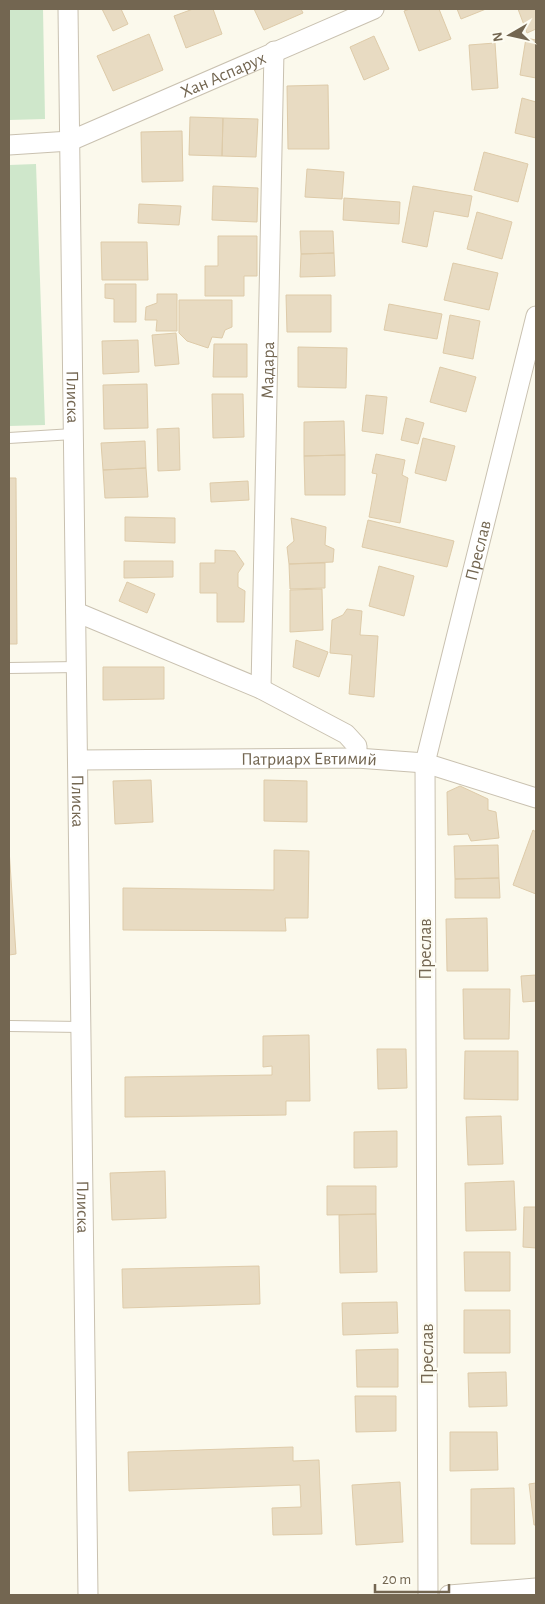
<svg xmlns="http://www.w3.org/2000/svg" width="545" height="1604" viewBox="0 0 545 1604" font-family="'Alegreya Sans',sans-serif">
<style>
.green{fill:#cfe7cb}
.building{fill:#e8dbc2;stroke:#decba9}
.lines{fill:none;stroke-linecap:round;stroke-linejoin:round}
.service-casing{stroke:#c9c1b0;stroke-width:12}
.minor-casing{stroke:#c9c1b0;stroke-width:21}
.service{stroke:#fff;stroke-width:10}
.minor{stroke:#fff;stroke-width:19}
.labels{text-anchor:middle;stroke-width:4.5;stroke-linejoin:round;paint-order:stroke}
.street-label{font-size:18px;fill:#736651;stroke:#fdfcf2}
</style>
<rect width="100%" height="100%" fill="#fbf9ec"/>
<path class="green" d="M9 9H43L45 119 9 120Z
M36 164 45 425 9 426V165Z"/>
<path class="building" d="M102 9H121L128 24 113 31Z
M193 9H213L222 34 186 48 174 16Z
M254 9H301L303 13 264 30Z
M410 9H439L451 39 419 51 404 11Z
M457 9H486L461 19Z
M518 9H536V29L527 33Z
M149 34 163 70 113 91 97 56Z
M374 36 389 69 364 80 350 47Z
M526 38 536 40V78L520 75Z
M495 43 498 88 472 90 469 45Z
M328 85 329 149H288L287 86Z
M522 98 536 102V138L515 133Z
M190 117 223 118 222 156 189 155Z
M223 118 258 119 256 157 222 156Z
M182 131 183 181 142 182 141 132Z
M484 152 528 164 518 202 474 190Z
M307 169 344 172 342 199 305 197Z
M213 186 258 188 257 222 212 220Z
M413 186 472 196 468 217 434 211 427 247 402 242Z
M344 198 400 202 399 224 343 220Z
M139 204 181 206 179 225 138 223Z
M477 212 512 222 502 259 467 249Z
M300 231H333L334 253 301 254Z
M218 236H257V276H244V296H205V266H218Z
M101 242H147L148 280H102Z
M334 253 335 276 300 277 301 254Z
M453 263 498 273 489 310 444 300Z
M105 284H136V322H114V299L105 298Z
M157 294H177V331H156L157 320H145L146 307 157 303Z
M286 295H331V332H287Z
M179 300H232V327L225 330 222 338 212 337 208 348 187 341 179 333Z
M389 304 442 314 437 339 384 330Z
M450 315 480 321 473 359 443 353Z
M176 333 179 364 155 366 152 335Z
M138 340 139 372 103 374 102 341Z
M214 344H247V377H213Z
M298 347 347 348 346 388 298 387Z
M440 367 476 377 466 412 430 402Z
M147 384 148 428 104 429 103 385Z
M212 394H243L244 437 213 438Z
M366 395 387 397 383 434 362 431Z
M406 418 424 423 418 444 401 440Z
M344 421 345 455 304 456V422Z
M179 428 180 470 158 471 157 429Z
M423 438 455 446 446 481 415 473Z
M145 441 146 468 103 470 101 443Z
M376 454 405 460 402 475 408 478 400 523 369 517 377 474 372 473Z
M345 455V495H305L304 456Z
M146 468 148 497 105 498 103 470Z
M9 478H16L17 644H9Z
M248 481 249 500 211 502 210 483Z
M125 517 175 518V543L125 541Z
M291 518 326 527 325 545 334 549 333 562 289 564 287 547 294 541Z
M368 520 454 541 447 567 362 547Z
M215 550 235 551 244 564 238 573V587L245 591 244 622H217V593H200V563H215Z
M124 561H173V577L124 578Z
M325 563V588L290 589 289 564Z
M379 566 414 576 404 616 369 606Z
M127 582 155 594 147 613 119 601Z
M322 589 323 630 290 632V590Z
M347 609 362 611 360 635 378 636 374 697 349 694 352 655 330 653 332 620 343 615Z
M296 640 328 652 319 677 293 667Z
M103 667H164V699L103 700Z
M151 780 153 822 115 824 113 781Z
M264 780 307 781V822L264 821Z
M460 786 488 799V810L496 812 499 838 471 841 468 834 448 835 447 792Z
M533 830 536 832V894L513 885Z
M498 845 499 878 455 879 454 846Z
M9 849 16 954 9 955Z
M274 850 309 851 308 918H285L286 931 123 930V888L274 890Z
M499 878 500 898H455V879Z
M487 918 488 971H447L446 919Z
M536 975V1001L523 1002 521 976Z
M463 989H510L509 1039H464Z
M309 1035 310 1101H286V1115L125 1117V1077L272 1075V1066L263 1067V1036Z
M377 1049H406L407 1088 378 1089Z
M465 1051H518V1100L464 1099Z
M501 1116 503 1164 468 1165 466 1117Z
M397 1131V1167L354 1168V1132Z
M165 1171 166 1218 112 1220 110 1173Z
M514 1181 516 1230 466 1231 465 1183Z
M327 1186H376V1214L327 1215Z
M524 1207H536V1248L523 1247Z
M376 1214 377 1272 340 1273 339 1215Z
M464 1252H510V1291H465Z
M259 1266 260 1304 123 1308 122 1269Z
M397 1302 398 1333 343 1335 342 1303Z
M464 1310H510V1353H464Z
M398 1349V1387H357L356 1350Z
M506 1372 507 1406 469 1407 468 1373Z
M355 1396H396V1431L356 1432Z
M450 1432H497L498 1470 450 1471Z
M293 1447V1461L319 1460 322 1534 273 1535 272 1508 301 1507 300 1485 129 1491 128 1452Z
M400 1482 403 1542 356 1545 352 1485Z
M536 1483V1525H534L529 1484Z
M514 1488 515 1544H471V1489Z"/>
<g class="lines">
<defs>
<path id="service" d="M9 438 73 434
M9 668 77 667
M9 1026 81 1027"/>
<g id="minor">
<path id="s1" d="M68 9 88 1595"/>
<path id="s2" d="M9 145 70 141 374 9"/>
<path d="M76 612 261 689 346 734 357 746V758"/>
<path id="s3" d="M261 689 274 51"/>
<path id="s4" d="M78 760 357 758 425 763 536 798"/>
<path id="s5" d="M428 1595 425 763 536 316"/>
<path d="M449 1595 536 1588"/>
</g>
</defs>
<use href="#service" class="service-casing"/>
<use href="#minor" class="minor-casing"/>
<use href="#service" class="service"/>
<use href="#minor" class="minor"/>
</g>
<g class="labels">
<g class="street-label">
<text dy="6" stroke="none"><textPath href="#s2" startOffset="228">Хан Аспарух</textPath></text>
<text dy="6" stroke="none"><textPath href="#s3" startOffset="319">Мадара</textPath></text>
<text dy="6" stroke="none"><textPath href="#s1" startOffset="388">Плиска</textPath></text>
<text dy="6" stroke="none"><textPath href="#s5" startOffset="1051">Преслав</textPath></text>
<text dy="6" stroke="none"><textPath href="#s4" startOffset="231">Патриарх Евтимий</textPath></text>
<text dy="6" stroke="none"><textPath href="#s1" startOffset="792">Плиска</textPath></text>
<text transform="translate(425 949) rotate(-90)" y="6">Преслав</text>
<text dy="6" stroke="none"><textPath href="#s1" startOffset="1198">Плиска</textPath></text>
<text transform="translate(427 1354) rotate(-90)" y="6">Преслав</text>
</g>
</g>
<rect width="545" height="1604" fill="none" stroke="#736651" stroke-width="20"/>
<g transform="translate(510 35) rotate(261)" stroke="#fdfcf2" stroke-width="4" paint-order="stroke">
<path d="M0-4L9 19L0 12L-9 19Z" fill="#736651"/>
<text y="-8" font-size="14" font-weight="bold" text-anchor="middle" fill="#736651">N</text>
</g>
<path d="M375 1584v8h74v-8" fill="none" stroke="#736651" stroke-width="2.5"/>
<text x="382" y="1584" font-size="15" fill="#736651" stroke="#fdfcf2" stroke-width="4" paint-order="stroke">20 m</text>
</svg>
